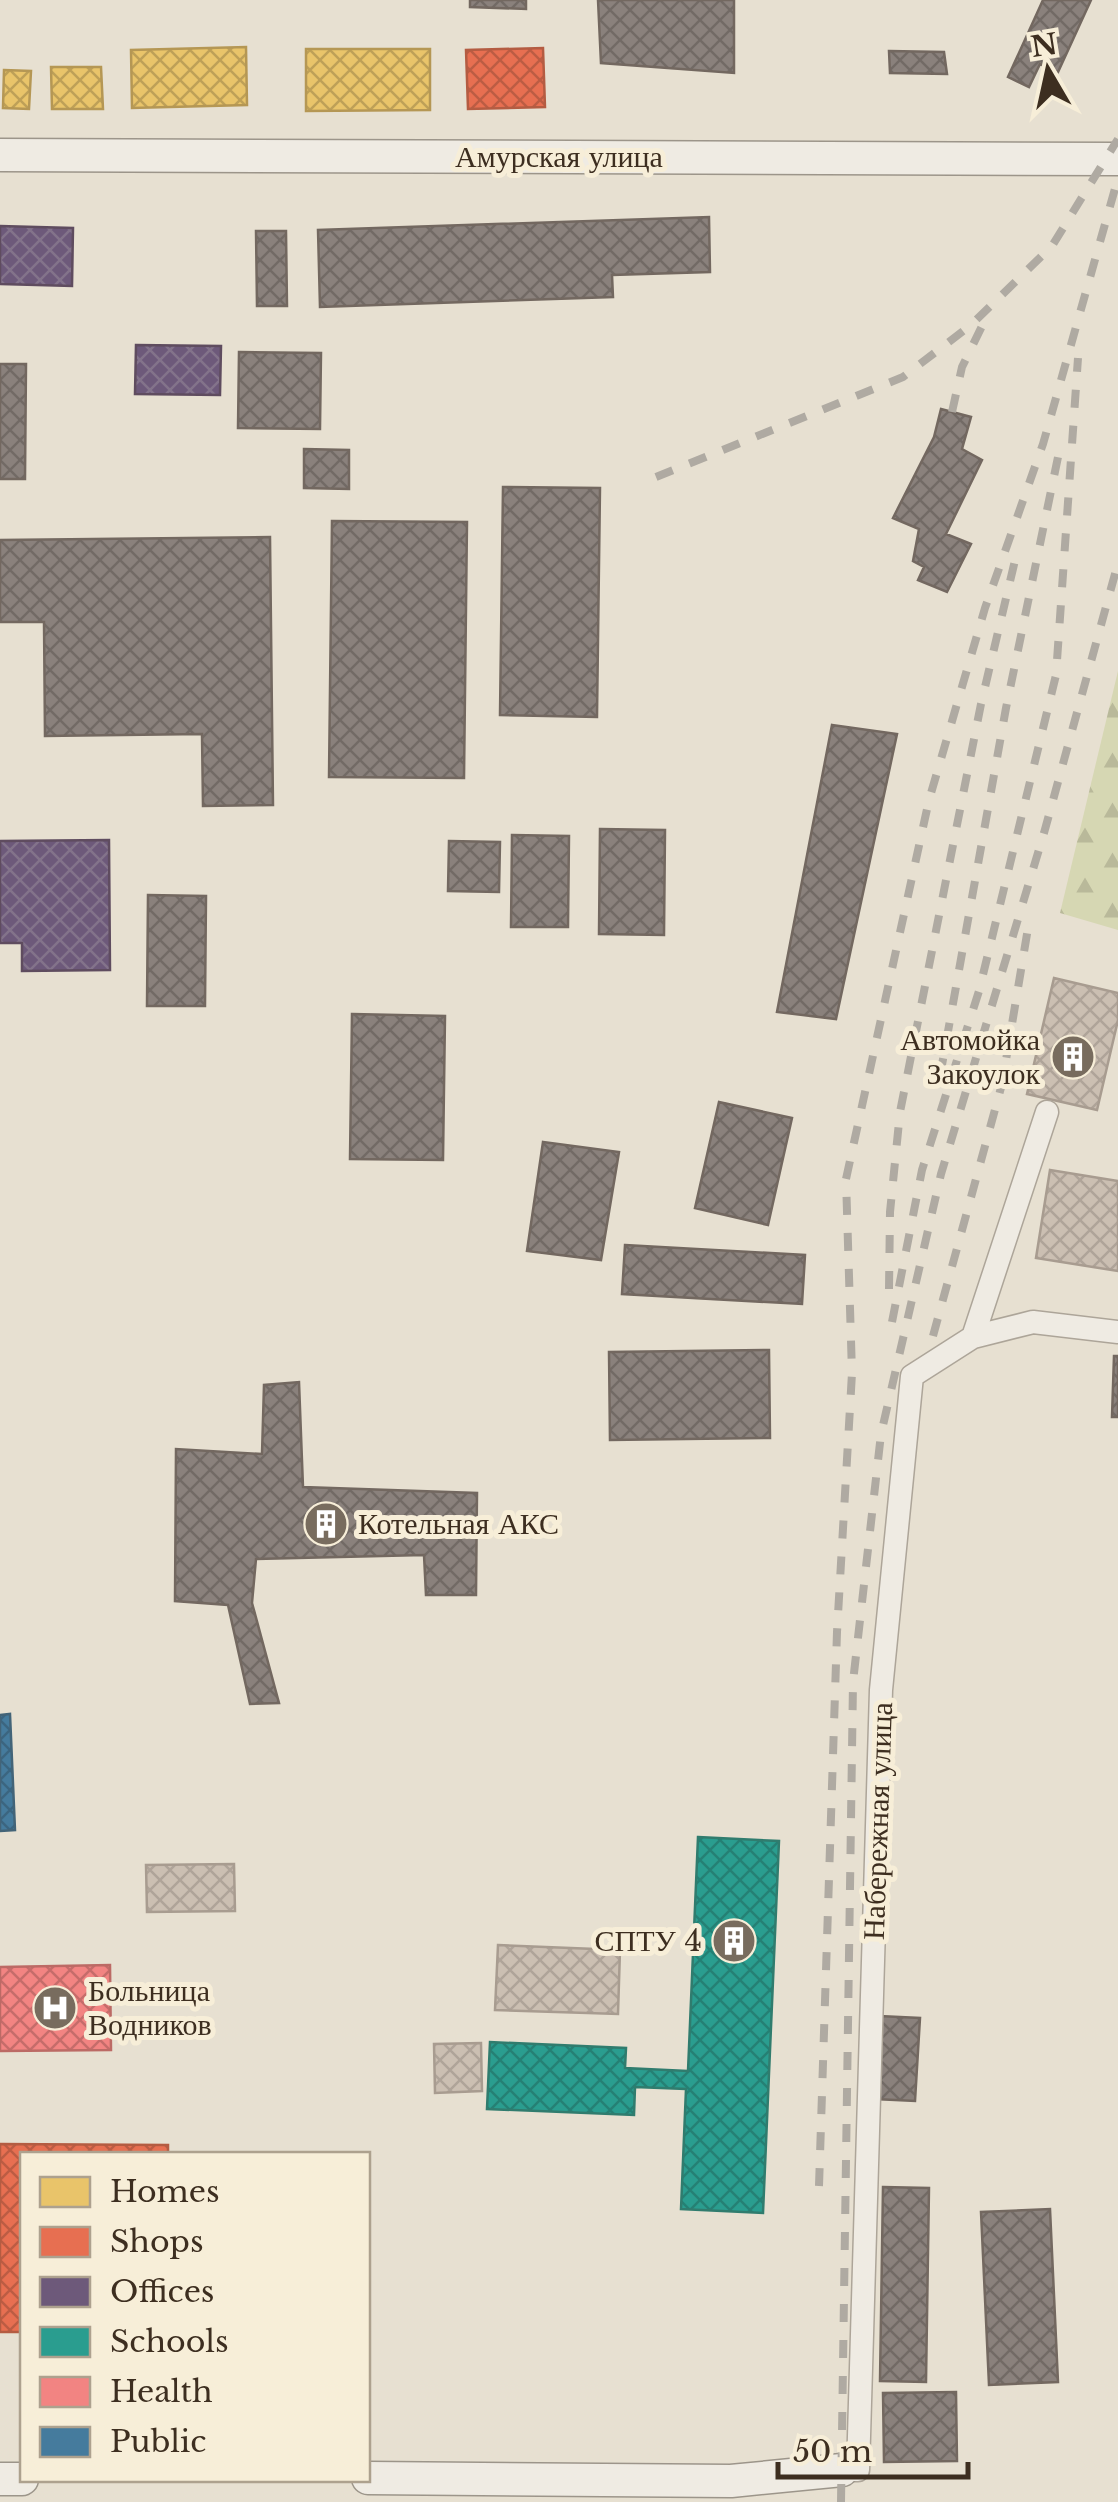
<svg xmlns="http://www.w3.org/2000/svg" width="1118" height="2502" viewBox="0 0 1118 2502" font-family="'Libre Baskerville',serif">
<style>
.forest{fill:url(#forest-firs)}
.homes{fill:url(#homes-cross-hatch);stroke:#b59754;stroke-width:2.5}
.shops{fill:url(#shops-cross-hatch);stroke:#b45c42;stroke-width:2.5}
.offices{fill:url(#offices-cross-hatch);stroke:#5f4c5f;stroke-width:2.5}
.schools{fill:url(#schools-cross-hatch);stroke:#307c6e;stroke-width:2.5}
.health{fill:url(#health-cross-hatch);stroke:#bc6a65;stroke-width:2.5}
.public{fill:url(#public-cross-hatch);stroke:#436478;stroke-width:2.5}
.industry{fill:url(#industry-cross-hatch);stroke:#736860;stroke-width:2.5}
.building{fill:url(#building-cross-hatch);stroke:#a89c90;stroke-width:2.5}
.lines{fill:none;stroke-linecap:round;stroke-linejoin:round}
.street-casing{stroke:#ada599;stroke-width:25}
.secondary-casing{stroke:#9c958a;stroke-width:35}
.street{stroke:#efebe3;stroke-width:22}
.secondary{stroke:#efebe3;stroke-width:32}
.rail{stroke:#afaaa2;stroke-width:8;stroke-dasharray:18 18;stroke-linecap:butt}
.labels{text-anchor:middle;stroke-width:10;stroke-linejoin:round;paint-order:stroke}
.street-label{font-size:30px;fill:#3d2e20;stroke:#f7eed8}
.poi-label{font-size:30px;fill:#3d2e20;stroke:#f7eed8;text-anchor:end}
</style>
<defs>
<pattern id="forest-firs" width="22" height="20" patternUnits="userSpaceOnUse" patternTransform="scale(2.5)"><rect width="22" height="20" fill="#d6d7b3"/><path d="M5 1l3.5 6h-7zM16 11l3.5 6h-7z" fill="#b9b99a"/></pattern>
<pattern id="homes-cross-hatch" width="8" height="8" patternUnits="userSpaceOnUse" patternTransform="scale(2.5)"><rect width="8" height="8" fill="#e9c46a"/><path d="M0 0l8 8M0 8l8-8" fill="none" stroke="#bea057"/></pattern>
<pattern id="shops-cross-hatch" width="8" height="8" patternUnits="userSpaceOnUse" patternTransform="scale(2.5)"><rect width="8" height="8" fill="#e76f51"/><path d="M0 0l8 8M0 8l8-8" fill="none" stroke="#bc5c43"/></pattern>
<pattern id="offices-cross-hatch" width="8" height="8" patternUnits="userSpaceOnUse" patternTransform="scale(2.5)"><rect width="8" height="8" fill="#6d597a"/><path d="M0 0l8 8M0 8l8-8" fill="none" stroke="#83738a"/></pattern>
<pattern id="schools-cross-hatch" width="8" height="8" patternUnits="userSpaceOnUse" patternTransform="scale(2.5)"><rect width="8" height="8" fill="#2a9d8f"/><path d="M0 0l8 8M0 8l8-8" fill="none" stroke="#258074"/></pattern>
<pattern id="health-cross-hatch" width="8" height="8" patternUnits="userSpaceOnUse" patternTransform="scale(2.5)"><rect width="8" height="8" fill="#f28482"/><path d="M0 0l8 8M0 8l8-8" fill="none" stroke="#c56c6a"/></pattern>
<pattern id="public-cross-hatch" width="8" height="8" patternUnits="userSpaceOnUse" patternTransform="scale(2.5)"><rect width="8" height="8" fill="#457b9d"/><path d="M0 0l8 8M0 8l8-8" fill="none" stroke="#3b6580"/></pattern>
<pattern id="industry-cross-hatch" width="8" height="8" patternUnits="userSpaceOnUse" patternTransform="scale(2.5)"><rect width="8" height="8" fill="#8a817c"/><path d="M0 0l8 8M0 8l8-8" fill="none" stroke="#726a65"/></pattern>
<pattern id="building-cross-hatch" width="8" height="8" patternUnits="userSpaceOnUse" patternTransform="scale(2.5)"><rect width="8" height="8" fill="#cbbfb2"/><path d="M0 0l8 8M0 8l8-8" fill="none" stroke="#afa499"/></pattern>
</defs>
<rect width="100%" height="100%" fill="#e7e0d1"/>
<path class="forest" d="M1118 671V930L1060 913Z"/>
<path class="homes" d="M246 47 247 105 132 108 131 50Z
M306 49H430V110L306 111Z
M51 67H101L103 109H52Z
M4 70 31 71 29 109 3 108Z"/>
<path class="shops" d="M543 48 545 107 468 109 466 50Z
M0 2144 168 2145V2154H22V2332H0Z"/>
<path class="offices" d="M0 226 73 228 72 286 0 284Z
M136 345 221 346 220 395 135 394Z
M109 840 110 970 22 971V943H0V841Z"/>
<path class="schools" d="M698 1837 779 1841 763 2213 681 2209 686 2089 635 2087 634 2115 487 2109 490 2042 626 2048 625 2068 688 2071Z"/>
<path class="health" d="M110 1965 111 2050 0 2051V1967Z"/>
<path class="public" d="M10 1714 15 1830 0 1831V1715Z"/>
<path class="industry" d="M470 0H526V9L470 7Z
M734 0V73L601 63 598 0Z
M1043 0H1091L1058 72 1040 64 1029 87 1008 77Z
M889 51 944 52 947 74 890 73Z
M709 217 710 272 612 275 613 297 320 307 318 230Z
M256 231H286L287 306H257Z
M239 352 321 353 320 429 238 428Z
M0 364H26L25 479H0Z
M941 409 971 417 962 449 982 460 946 534 971 544 947 592 918 580 924 567 913 561 919 529 893 518 934 437Z
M304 449 349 450V489L304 488Z
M503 487 600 488 597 717 500 715Z
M332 521 467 522 464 778 329 777Z
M270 537 273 805 203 806 202 734 45 736 44 622H0V540Z
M832 725 897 734 836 1019 777 1012Z
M600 829 665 830 664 935 599 934Z
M512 835 569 836 568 927H511Z
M449 841 500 842 499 892 448 891Z
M148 895 206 896 205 1006H147Z
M352 1014 445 1016 443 1160 350 1159Z
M719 1102 792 1118 768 1225 695 1208Z
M543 1142 619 1152 601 1260 527 1251Z
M625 1245 805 1255 802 1304 622 1294Z
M769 1350 770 1438 610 1440 609 1352Z
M1114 1356H1118V1417H1112Z
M299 1382 303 1487 477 1493 476 1595H426L424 1555 256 1559 252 1603 279 1703 250 1704 228 1605 175 1601 176 1449 262 1454 264 1385Z
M879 2016 920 2018 915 2101 875 2099Z
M883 2187 929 2188 926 2382 880 2381Z
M1050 2209 1058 2382 989 2385 981 2212Z
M956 2392 957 2461 884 2462 883 2393Z"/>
<path class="building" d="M1054 978 1118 993V1020L1097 1110 1027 1094Z
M1050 1170 1118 1181V1271L1036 1258Z
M234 1864 235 1911 147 1912 146 1865Z
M498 1945 620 1950 618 2014 495 2010Z
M481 2043 482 2091 435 2093 434 2044Z"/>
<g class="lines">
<defs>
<path id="street" d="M973 1337 1047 1112
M842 2470H858L881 1690 912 1376 973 1337 1033 1322 1118 1332"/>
<path id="secondary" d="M0 155 1118 159
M368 2478 731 2481 842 2470
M0 2479H22"/>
</defs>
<use href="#street" class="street-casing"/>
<use href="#secondary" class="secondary-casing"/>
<use href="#street" class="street"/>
<use href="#secondary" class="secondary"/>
<path class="rail" d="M952 412 962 367 985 320
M656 477 903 377 971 325 1052 246 1118 139
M940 1076 1006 708 1058 457
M889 1289 890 1212 900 1112 981 704 1016 556
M892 1322 922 1170 979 991 1056 675 1078 358
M933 1336 1002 1084 1029 922
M819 2186 837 1632 852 1373 846 1179 929 800 985 608 1043 444 1118 178
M841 2502 853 1682 881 1434 941 1174 1044 833 1118 563"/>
</g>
<defs>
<symbol id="building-disc" viewBox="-11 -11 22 22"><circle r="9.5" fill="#786c5e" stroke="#f7eed8"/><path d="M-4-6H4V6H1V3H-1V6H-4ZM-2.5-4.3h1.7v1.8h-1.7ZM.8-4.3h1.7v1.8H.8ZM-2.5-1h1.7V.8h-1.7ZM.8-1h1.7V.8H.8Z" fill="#fff"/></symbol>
<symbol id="hospital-disc" viewBox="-11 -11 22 22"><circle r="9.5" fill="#786c5e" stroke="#f7eed8"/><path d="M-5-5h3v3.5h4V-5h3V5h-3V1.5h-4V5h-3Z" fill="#fff"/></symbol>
</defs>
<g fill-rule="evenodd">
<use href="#building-disc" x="1048" y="1032" width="50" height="50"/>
<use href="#building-disc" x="301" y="1499" width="50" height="50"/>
<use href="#building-disc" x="709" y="1916" width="50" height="50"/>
<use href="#hospital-disc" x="30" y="1983" width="50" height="50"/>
</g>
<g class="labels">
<g class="street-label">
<text x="559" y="167">Амурская улица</text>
<text transform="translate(878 1821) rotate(-88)" y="10">Набережная улица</text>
</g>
<g class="poi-label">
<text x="1040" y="1050">Автомойка<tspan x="1040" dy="34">Закоулок</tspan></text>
<text x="358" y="1534" text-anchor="start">Котельная АКС</text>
<text x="702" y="1951">СПТУ 4</text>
<text x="88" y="2001" text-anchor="start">Больница<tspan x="88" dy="34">Водников</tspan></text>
</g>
</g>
<rect x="20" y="2152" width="350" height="330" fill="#f7eed8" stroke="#ada18e" stroke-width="2.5"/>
<rect x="40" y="2177" width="50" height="30" fill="#e9c46a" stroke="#ada18e" stroke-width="2.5"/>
<text x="110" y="2202" font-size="30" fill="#3d2e20">Homes</text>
<rect x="40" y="2227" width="50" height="30" fill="#e76f51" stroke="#ada18e" stroke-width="2.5"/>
<text x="110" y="2252" font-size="30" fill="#3d2e20">Shops</text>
<rect x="40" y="2277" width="50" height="30" fill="#6d597a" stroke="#ada18e" stroke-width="2.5"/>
<text x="110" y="2302" font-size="30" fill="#3d2e20">Offices</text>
<rect x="40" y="2327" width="50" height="30" fill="#2a9d8f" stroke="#ada18e" stroke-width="2.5"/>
<text x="110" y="2352" font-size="30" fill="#3d2e20">Schools</text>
<rect x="40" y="2377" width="50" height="30" fill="#f28482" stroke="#ada18e" stroke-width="2.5"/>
<text x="110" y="2402" font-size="30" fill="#3d2e20">Health</text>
<rect x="40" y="2427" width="50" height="30" fill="#457b9d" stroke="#ada18e" stroke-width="2.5"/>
<text x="110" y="2452" font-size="30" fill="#3d2e20">Public</text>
<g transform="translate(1048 70) rotate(351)" stroke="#f7eed8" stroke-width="8" paint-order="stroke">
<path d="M0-8L18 38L0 25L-18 38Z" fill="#3d2e20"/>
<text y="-15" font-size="28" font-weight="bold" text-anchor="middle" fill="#3d2e20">N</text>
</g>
<path d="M778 2462v15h190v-15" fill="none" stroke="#3d2e20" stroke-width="5"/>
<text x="793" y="2462" font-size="30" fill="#3d2e20" stroke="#f7eed8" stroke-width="8" paint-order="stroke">50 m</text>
</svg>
